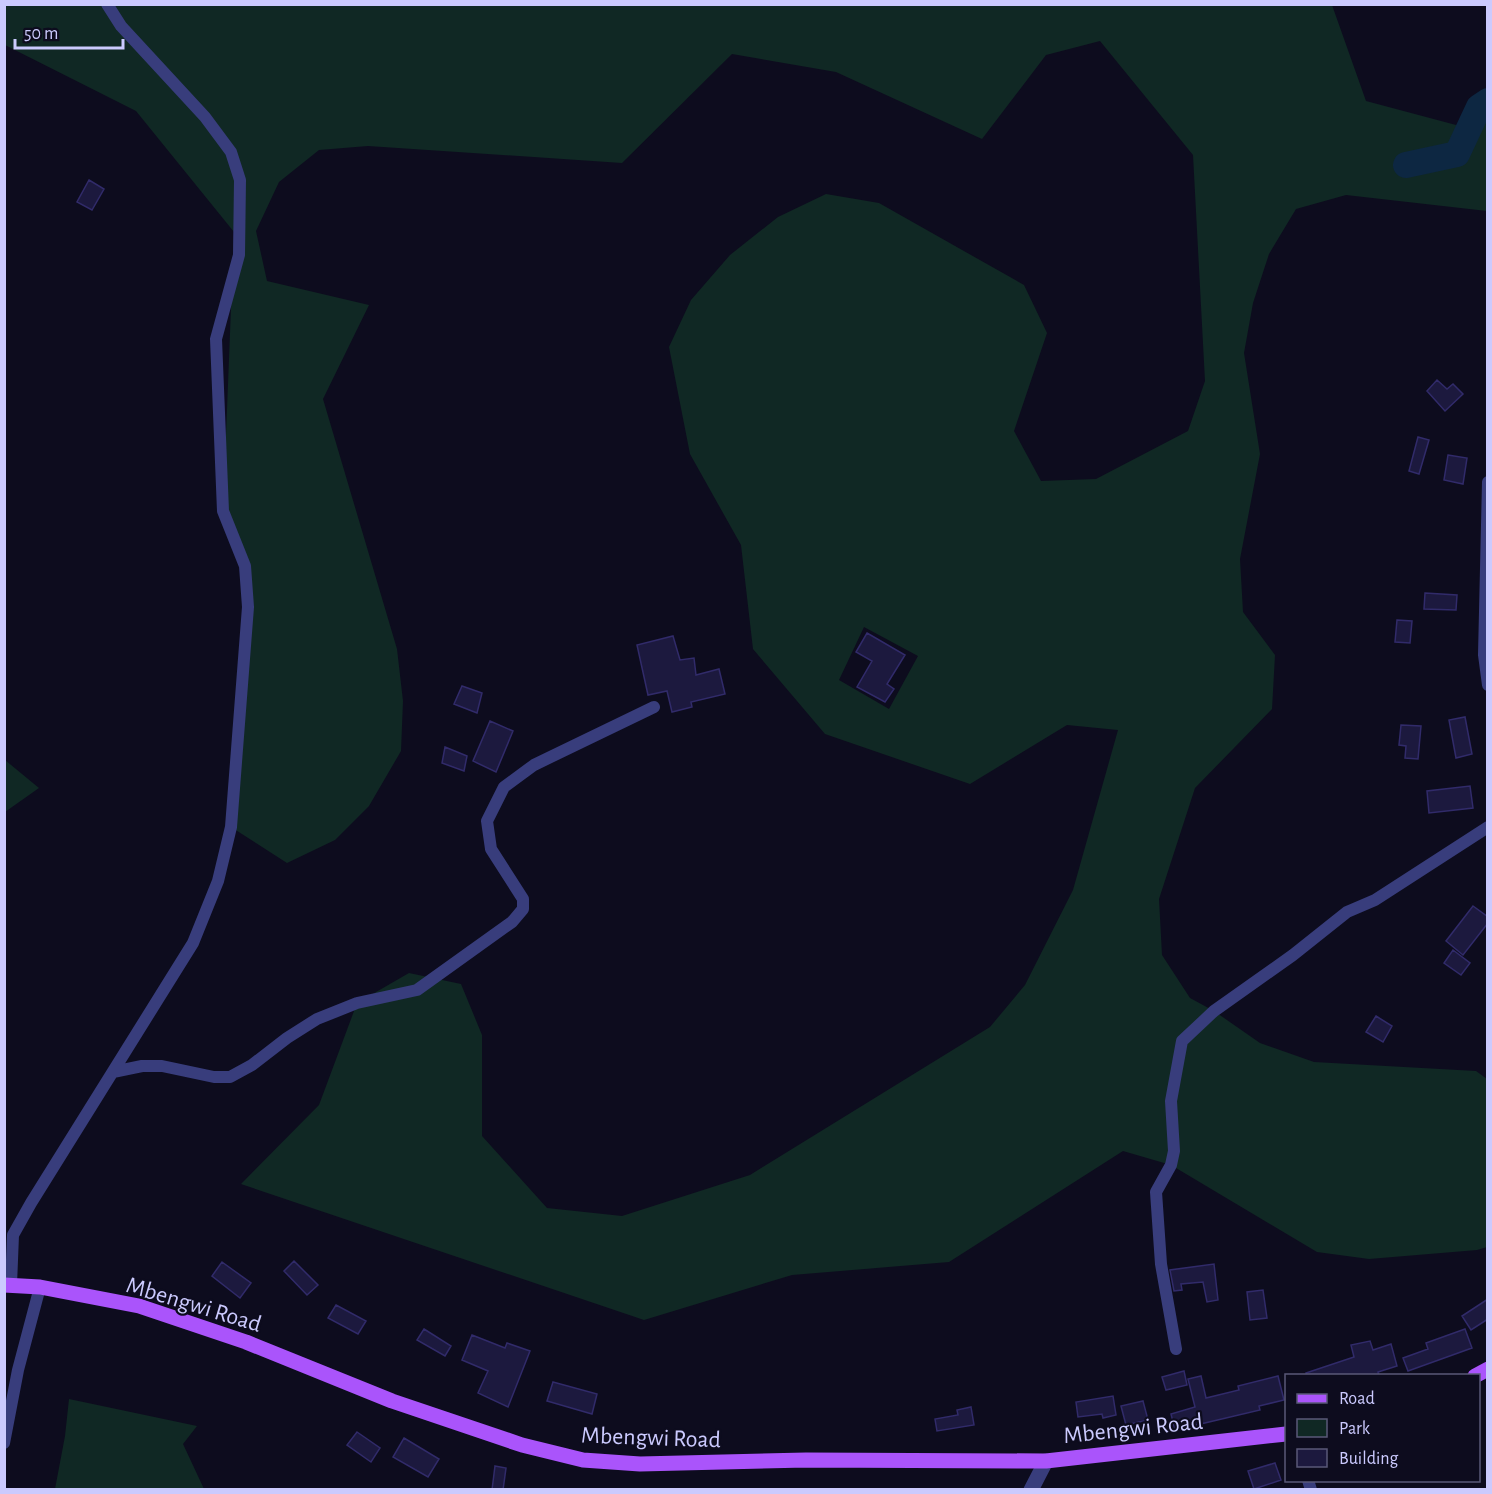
<svg xmlns="http://www.w3.org/2000/svg" width="1492" height="1494" viewBox="0 0 1492 1494" font-family="'Alegreya Sans',sans-serif">
<style>
.green{fill:#102824;fill-rule:evenodd}
.lines{fill:none;stroke-linecap:round;stroke-linejoin:round}
.river{stroke:#0d2742;stroke-width:26}
.building{fill:#1c193e;stroke:#312b6a;stroke-width:1.5}
.minor{stroke:#383d7c;stroke-width:12}
.tertiary{stroke:#383d7c;stroke-width:15}
.primary{stroke:#aa54fb;stroke-width:15}
.labels{text-anchor:middle;stroke-width:4.5;stroke-linejoin:round;paint-order:stroke}
.street-label{font-size:24px;fill:#cbcafe;stroke:#0d0c1e}
</style>
<rect width="100%" height="100%" fill="#0d0c1e"/>
<path class="green" d="M4 5H1332L1366 101 1471 129 1487 92V211L1346 195 1296 209 1269 254 1253 303 1244 353 1260 454 1240 559 1243 612 1275 655 1272 709 1195 788 1159 899 1162 955 1190 998 1214 1011 1260 1043 1314 1062 1476 1071 1487 1079V1247L1477 1250 1369 1259 1317 1252 1171 1165 1123 1151 949 1262 792 1275 644 1320 241 1184 319 1105 357 1003 409 973 461 984 482 1035V1136L547 1208 622 1216 750 1175 990 1027 1025 985 1073 890 1118 730 1067 725 970 784 825 734 753 649 741 545 690 454 669 347 691 300 730 255 778 217 826 194 879 203 1024 285 1047 333 1014 431 1041 481 1096 479 1188 431 1205 381 1193 155 1100 41 1046 55 982 139 836 72 732 54 622 163 368 146 319 150 279 182 256 231 267 281 369 305 323 399 397 649 403 701 401 751 369 806 335 840 287 863 231 827 245 566 223 511 234 232 136 111 5 45ZM864 627 918 656 889 709 839 680Z
M5 760 39 788 5 812H4Z
M69 1399 197 1426 183 1444 204 1489H55L65 1436Z"/>
<g class="lines">
<path class="river" d="M1406 165 1457 154 1479 107 1488 101"/>
</g>
<path class="building" d="M89 180 104 189 92 210 77 202Z
M1437 380 1447 389 1453 384 1463 394 1445 411 1427 391Z
M1418 437 1429 440 1419 474 1409 471Z
M1448 455 1467 458 1463 484 1444 480Z
M1425 593 1457 595 1456 610 1424 609Z
M1397 620 1412 621 1410 643 1395 642Z
M867 633 905 655 887 684 894 689 885 702 857 687 872 661 856 652Z
M673 636 680 660 694 658 696 675 719 669 725 694 691 702 692 707 672 712 667 691 648 695 637 645Z
M462 686 482 693 477 713 454 704Z
M1465 717 1472 754 1456 758 1449 720Z
M490 721 513 731 496 772 473 761Z
M1401 725 1421 726 1418 759 1405 758 1406 746 1399 745Z
M445 747 467 756 464 771 442 763Z
M1470 786 1473 808 1429 813 1427 791Z
M1473 906 1488 917V923L1463 955 1446 941Z
M1453 950 1470 963 1461 975 1444 963Z
M1376 1016 1392 1026 1383 1042 1366 1032Z
M294 1261 318 1285 307 1295 284 1271Z
M222 1262 251 1283 240 1298 212 1276Z
M1214 1264 1218 1300 1207 1302 1203 1282 1181 1284 1182 1290 1174 1291 1170 1270Z
M1263 1290 1267 1318 1250 1320 1247 1292Z
M1488 1299V1319L1471 1330 1462 1316Z
M336 1305 366 1321 358 1334 328 1318Z
M424 1329 451 1346 445 1356 417 1340Z
M1465 1329 1472 1348 1408 1371 1403 1358 1428 1349 1426 1343Z
M472 1335 505 1348 507 1343 530 1351 508 1407 478 1393 488 1371 462 1360Z
M1370 1341 1373 1350 1391 1344 1397 1366 1378 1372 1379 1376H1307L1306 1373 1354 1357 1351 1345Z
M1184 1371 1187 1385 1166 1390 1162 1377Z
M1201 1376 1206 1398 1239 1390 1238 1386 1278 1376 1284 1400 1259 1406 1260 1410 1175 1430 1171 1414 1195 1407 1188 1379Z
M553 1382 597 1394 592 1414 547 1401Z
M1113 1396 1116 1415 1103 1418 1102 1414 1078 1417 1076 1402Z
M1143 1401 1148 1420 1126 1425 1121 1406Z
M971 1407 974 1425 937 1431 935 1419 958 1415 957 1410Z
M357 1432 380 1448 371 1462 347 1445Z
M404 1438 439 1459 428 1477 393 1457Z
M1275 1463 1281 1480 1254 1489 1248 1471Z
M495 1466 506 1468 503 1490H492Z"/>
<g class="lines">
<path class="minor" d="M1488 482 1484 655 1488 685
M113 1072 142 1066H162L214 1077H230L252 1065 287 1038 317 1019 357 1003 417 990 512 922 523 909V899L491 849 487 821 504 787 534 765 654 707
M11 1285 13 1235 31 1203 193 943 218 881 231 827 248 607 245 566 223 511 216 339 239 255 240 180 231 152 205 117 121 26 107 4
M1176 1349 1161 1264 1156 1192 1171 1165 1174 1151 1171 1101 1182 1041 1214 1011 1293 955 1347 912 1375 900 1488 827
M4 1443 18 1370 40 1287
M1308 1480 1311 1490"/>
<path class="tertiary" d="M1031 1490 1046 1461"/>
<path class="primary" d="M4 1285 40 1287 139 1306 246 1342 392 1401 522 1445 583 1460 640 1464 806 1460 1046 1461 1286 1434
M1475 1376 1488 1369"/>
</g>
<g class="labels">
<g class="street-label">
<text transform="translate(194 1304) rotate(17)" y="8">Mbengwi Road</text>
<text transform="translate(1133 1428) rotate(-6)" y="8">Mbengwi Road</text>
<text transform="translate(651 1437) rotate(2)" y="8">Mbengwi Road</text>
</g>
</g>
<rect width="1492" height="1494" fill="none" stroke="#cbcafe" stroke-width="12"/>
<rect x="1285" y="1374" width="195" height="108" fill="#0d0c1e" stroke="#595878" stroke-width="1.5"/>
<rect x="1297" y="1394" width="30" height="9" fill="#aa54fb" stroke="#595878" stroke-width="1.5"/>
<text x="1339" y="1404" font-size="18" fill="#cbcafe">Road</text>
<rect x="1297" y="1419" width="30" height="18" fill="#102824" stroke="#595878" stroke-width="1.5"/>
<text x="1339" y="1434" font-size="18" fill="#cbcafe">Park</text>
<rect x="1297" y="1449" width="30" height="18" fill="#1c193e" stroke="#595878" stroke-width="1.5"/>
<text x="1339" y="1464" font-size="18" fill="#cbcafe">Building</text>
<path d="M15 39v9h108v-9" fill="none" stroke="#cbcafe" stroke-width="3"/>
<text x="24" y="39" font-size="18" fill="#cbcafe" stroke="#0d0c1e" stroke-width="4.5" paint-order="stroke">50 m</text>
</svg>
